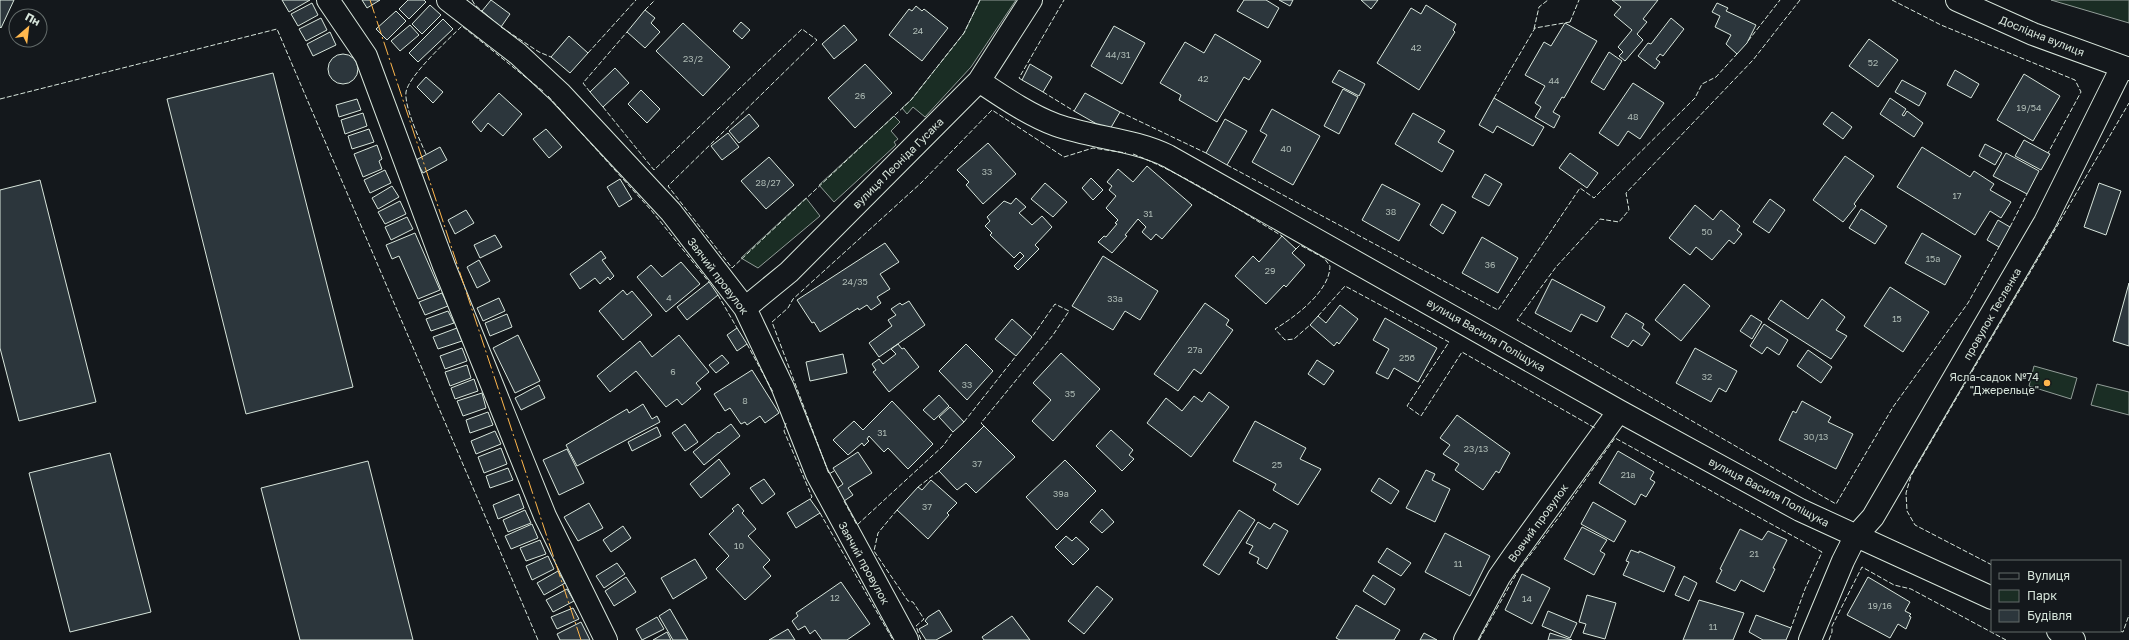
<svg xmlns="http://www.w3.org/2000/svg" width="2129" height="640" viewBox="0 0 2129 640" font-family="'Golos Text',sans-serif">
<style>
.green{fill:#1a2d24;stroke:#939e99}
.building{fill:#2c363c;stroke:#d8e6dc}
.lines{fill:none;stroke-linecap:round;stroke-linejoin:round}
.minor-casing{stroke:#d8e6dc;stroke-width:24}
.minor{stroke:#14181c;stroke-width:22}
.fence{stroke:#d8e6dc;stroke-width:1;stroke-dasharray:5 2;stroke-linecap:butt}
.power{stroke:#ffb74d;stroke-width:1;stroke-dasharray:14 3 2 3;stroke-linecap:butt}
.poi-dot{fill:#ffb74d;stroke:#14181c;stroke-width:1.5}
.labels{text-anchor:middle;stroke-width:3;stroke-linejoin:round;paint-order:stroke}
.number-label{font-size:9px;fill:#adbab4}
.street-label{font-size:11px;fill:#d8e6dc;stroke:#14181c}
.poi-label{font-size:11px;fill:#d8e6dc;stroke:#14181c;text-anchor:end}
</style>
<rect width="100%" height="100%" fill="#14181c"/>
<path class="green" d="M980 0H1016L971 67 925 117 913 107 907 114 902 108 911 100 964 33Z
M2051 0H2129V23Z
M894 116 900 122 891 131 898 139 894 142 896 145 834 202 819 185Z
M806 198 820 216 758 268 741 258Z
M2034 366 2077 378 2071 399 2029 386Z
M2097 384 2129 392V415L2091 405Z"/>
<path class="building" d="M0 0H14L1 28 0 27Z
M282 0H310L289 12Z
M362 0H380L367 8Z
M408 0H424L426 2 409 19 399 9Z
M491 0 510 14 501 27 482 11Z
M1244 0H1266L1279 8 1268 28 1237 11Z
M1279 0H1293L1290 6Z
M1361 0H1378L1371 9Z
M1612 0H1658L1643 19 1647 22 1637 34 1643 40 1625 61 1619 56 1623 52 1618 47 1632 30 1614 15 1621 7Z
M312 3 318 15 298 26 291 14Z
M1717 3 1728 8 1726 11 1756 25 1747 43 1737 54 1726 44 1731 35 1715 27 1720 16 1712 12Z
M430 5 441 15 422 34 412 24Z
M1426 5 1456 24 1453 30 1455 32 1419 90 1377 63 1411 8 1421 14Z
M916 6 922 11 924 9 948 28 922 61 889 35 909 9 912 11Z
M645 10 655 18 651 23 660 32 645 48 627 32Z
M396 11 406 21 387 40 376 29Z
M321 18 327 30 306 41 299 29Z
M1671 18 1684 29 1663 56 1660 54 1656 59 1660 62 1655 69 1638 56 1648 43 1651 44Z
M443 19 453 29 418 62 409 53Z
M741 22 750 30 742 39 733 31Z
M683 23 730 67 703 96 656 51Z
M1565 23 1597 41 1564 98 1562 97 1553 112 1560 116 1554 128 1535 117 1541 107 1535 103 1545 86 1525 75 1544 42 1551 46Z
M410 25 419 35 400 51 391 41Z
M844 25 857 40 834 59 822 44Z
M1114 26 1145 43 1122 84 1091 66Z
M330 32 336 45 313 56 307 44Z
M1215 34 1261 61 1249 80 1244 77 1217 122 1179 100 1181 95 1160 83 1185 42 1204 53Z
M569 36 588 53 570 73 551 57Z
M1869 39 1898 60 1878 87 1849 66Z
M1609 52 1622 61 1604 90 1591 82Z
M328 69a15 15 0 1 1 30 0a15 15 0 1 1-30 0Z
M865 64 892 93 855 128 828 98Z
M1030 64 1052 77 1043 92 1022 80Z
M615 68 629 83 603 107 590 92Z
M1339 70 1365 84 1359 96 1332 82Z
M1955 70 1979 84 1971 98 1947 85Z
M273 73 353 387 246 414 167 99Z
M2024 74 2060 96 2033 141 1997 120Z
M426 77 443 92 433 103 417 87Z
M1902 80 1926 93 1919 106 1895 92Z
M1633 83 1664 103 1640 139 1628 131 1618 146 1599 133Z
M1343 89 1358 97 1339 134 1324 126Z
M641 90 660 109 647 123 628 104Z
M499 93 522 114 503 136 488 123 481 132 472 122Z
M1085 93 1120 112 1109 131 1074 111Z
M1494 98 1544 127 1533 146 1497 126 1493 133 1479 125Z
M1890 98 1906 109 1902 115 1904 116 1907 111 1923 123 1914 137 1880 114Z
M357 99 361 110 339 117 336 105Z
M1272 109 1320 136 1293 185 1252 162 1267 135 1260 131Z
M1832 112 1852 127 1843 139 1823 124Z
M363 113 367 126 345 134 341 120Z
M1413 113 1445 131 1438 142 1454 151 1442 172 1395 144Z
M749 114 759 126 739 143 729 131Z
M1225 119 1247 131 1227 165 1206 153Z
M369 129 374 142 352 149 348 136Z
M546 129 562 147 549 158 533 139Z
M728 133 739 147 722 160 711 146Z
M2024 140 2050 154 2041 170 2015 156Z
M988 143 1016 174 983 204 966 185 969 182 957 170Z
M1985 144 2002 153 1995 165 1979 156Z
M377 145 382 159 379 161 382 169 363 177 354 154Z
M440 147 447 160 423 173 416 160Z
M1922 147 1970 177 1974 171 1994 184 1990 190 2011 202 2001 218 1990 211 1975 235 1897 187Z
M1570 153 1598 173 1587 188 1559 168Z
M2006 153 2039 171 2027 194 1993 176Z
M1845 156 1874 176 1854 204 1856 206 1843 222 1813 200Z
M769 157 794 185 766 209 741 181Z
M1147 166 1192 205 1162 239 1156 234 1151 240 1142 232 1146 227 1138 219 1125 235 1127 236 1112 253 1098 242 1104 236 1106 237 1117 224 1115 223 1118 220 1106 208 1116 196 1109 190 1112 186 1107 182 1118 169 1133 182Z
M385 170 391 183 370 193 364 180Z
M1485 174 1502 184 1489 206 1472 197Z
M1091 178 1103 190 1093 200 1082 188Z
M620 179 632 199 619 207 607 187Z
M40 180 96 402 19 421 0 348V190Z
M1045 183 1067 202 1053 217 1031 199Z
M2099 183 2121 191 2106 235 2084 227Z
M1382 184 1420 204 1399 241 1362 220Z
M392 186 399 197 378 209 372 198Z
M1016 198 1026 207 1019 213 1032 225 1042 216 1052 227 1035 245 1039 249 1018 270 1014 266 1024 256 1020 252 1014 258 990 235 992 233 985 226 990 221 987 217 1004 201 1011 204Z
M1770 199 1785 210 1769 233 1753 222Z
M400 201 406 214 385 224 378 212Z
M1442 204 1456 212 1443 234 1430 225Z
M1695 205 1713 220 1721 210 1740 226 1737 230 1742 234 1734 244 1729 240 1712 260 1696 247 1690 255 1669 238Z
M1861 209 1887 226 1875 244 1849 228Z
M466 210 474 223 455 234 448 220Z
M407 217 413 229 391 240 385 227Z
M1998 220 2010 227 1999 247 1987 240Z
M415 233 440 290 418 299 399 256 392 259 386 245Z
M1922 233 1961 256 1945 285 1905 263Z
M495 235 502 247 480 258 474 245Z
M1282 236 1296 249 1292 253 1305 265 1286 287 1284 285 1266 304 1235 276 1253 256 1259 262Z
M1482 237 1518 258 1498 293 1462 273Z
M885 243 899 262 880 274 890 289 877 297 881 303 871 310 867 305 859 310 858 308 820 332 814 322 812 323 797 300Z
M601 251 606 258 602 260 614 276 610 280 608 277 600 284 595 278 580 289 570 274Z
M1103 256 1158 291 1140 320 1125 311 1113 330 1072 306Z
M479 260 490 281 477 288 467 267Z
M681 262 700 284 666 312 637 277 651 265 662 277Z
M1552 279 1605 307 1597 322 1581 314 1571 332 1535 313Z
M709 282 718 295 687 320 677 307Z
M2129 283V346L2113 341Z
M1684 284 1710 306 1681 341 1655 320Z
M1890 287 1929 312 1903 352 1864 326Z
M623 290 627 295 632 291 652 315 623 340 599 311Z
M442 293 448 306 425 315 419 302Z
M499 298 505 311 483 321 477 308Z
M1822 299 1845 317 1836 330 1847 336 1831 359 1768 319 1781 300 1808 319Z
M909 301 925 325 879 357 869 343 892 326 888 320 896 315 891 309 900 303 902 305Z
M1205 303 1229 320 1226 325 1233 330 1201 374 1194 369 1178 391 1154 374Z
M1340 305 1358 319 1339 344 1337 342 1334 346 1310 325 1318 316 1326 323Z
M448 311 454 323 431 331 426 319Z
M1626 313 1644 324 1642 328 1650 334 1642 346 1633 340 1628 347 1611 337Z
M507 314 512 327 490 336 485 323Z
M1751 315 1762 322 1752 339 1740 331Z
M1385 318 1437 348 1418 382 1394 368 1388 379 1376 373 1389 349 1373 340Z
M1012 319 1032 337 1016 356 995 339Z
M1764 324 1788 340 1779 355 1767 347 1762 354 1750 346Z
M457 328 462 341 438 349 433 337Z
M737 328 747 344 737 351 727 335Z
M518 335 540 381 515 393 493 348Z
M679 335 709 372 696 383 701 389 682 405 677 399 666 407 636 371 610 392 597 376 640 341 652 357Z
M898 344 902 349 904 348 919 367 889 392 873 372 876 370 872 364 879 359 883 364 896 354 891 349Z
M966 344 993 371 967 400 939 371Z
M462 348 467 361 445 369 440 356Z
M1695 348 1737 371 1726 392 1719 388 1711 402 1676 383Z
M1808 350 1832 367 1821 383 1797 366Z
M1061 353 1100 389 1053 441 1032 421 1051 400 1033 383Z
M843 354 847 373 810 381 806 362Z
M722 355 729 363 716 373 709 365Z
M1317 360 1334 371 1324 385 1308 374Z
M467 365 471 378 450 386 445 372Z
M752 370 779 413 765 423 760 416 747 425 745 422 741 424 730 408 725 411 714 394Z
M474 379 478 391 455 399 451 388Z
M539 385 545 398 521 410 515 398Z
M1209 392 1229 407 1191 457 1147 423 1166 398 1182 411 1194 396 1202 402Z
M482 393 486 408 463 416 457 401Z
M939 395 949 406 934 420 923 410Z
M892 401 933 444 908 469 888 448 884 452 869 436 867 439 869 441 864 446 862 443 848 455 833 440 854 421 863 430Z
M1802 401 1831 417 1828 422 1853 434 1836 469 1779 440 1793 411 1796 413Z
M643 404 652 419 657 416 660 422 577 466 566 445 627 409 629 413Z
M950 407 964 422 953 432 939 417Z
M488 412 493 425 470 433 466 420Z
M1457 415 1510 453 1499 473 1496 471 1483 490 1455 470 1459 464 1443 454 1450 445 1440 438Z
M1255 421 1306 448 1300 459 1321 469 1298 505 1273 490 1276 484 1233 461Z
M685 424 698 442 685 451 672 433Z
M731 424 740 436 704 465 693 452 718 432 719 433Z
M984 426 1015 457 976 493 966 483 957 490 939 471Z
M657 427 661 436 632 451 628 442Z
M1111 430 1133 450 1129 455 1134 459 1122 471 1096 446Z
M495 431 501 444 476 454 471 441Z
M501 448 507 464 484 473 478 457Z
M567 449 584 483 559 495 543 460Z
M1618 451 1654 472 1650 479 1655 482 1646 497 1641 494 1635 505 1599 483Z
M858 452 872 473 848 488 853 495 844 501 836 489 843 484 833 468Z
M110 453 151 612 70 632 29 473Z
M719 459 730 474 701 498 690 484Z
M1065 460 1096 491 1057 530 1026 497Z
M368 461 413 640H300L261 488Z
M508 468 513 480 490 488 486 476Z
M1426 470 1435 474 1432 480 1450 489 1435 522 1406 508Z
M1379 478 1399 491 1391 504 1371 491Z
M764 479 775 494 762 504 750 488Z
M931 480 957 503 947 513 949 515 928 539 897 510 918 487 922 490Z
M519 494 524 508 498 519 493 505Z
M810 499 820 513 796 528 787 513Z
M1593 502 1626 521 1614 542 1581 524Z
M589 503 603 528 578 541 564 517Z
M738 504 744 511 742 513 756 529 748 536 770 560 763 567 771 576 745 600 716 569 729 556 709 534 734 511 732 509Z
M1102 509 1114 522 1102 533 1090 522Z
M525 510 531 523 508 532 503 520Z
M1239 510 1255 520 1219 575 1203 565Z
M1258 522 1270 529 1274 523 1288 531 1267 569 1257 563 1259 558 1249 553 1253 546 1246 543Z
M532 524 538 538 511 549 505 536Z
M623 526 631 538 611 552 603 540Z
M1582 527 1607 540 1600 551 1605 554 1594 575 1564 559Z
M1740 529 1762 540 1768 531 1787 540 1773 568 1775 569 1764 592 1741 580 1735 591 1716 582 1722 570 1720 569Z
M1445 533 1490 556 1470 596 1425 572Z
M1066 536 1072 541 1076 537 1089 549 1073 565 1055 547Z
M540 540 546 554 526 561 520 548Z
M1387 548 1411 563 1401 576 1378 562Z
M1631 550 1639 553V551L1675 567 1664 592 1623 575 1629 562 1626 561Z
M548 556 554 569 532 580 526 566Z
M695 559 707 578 673 599 661 578Z
M617 563 625 574 604 588 596 576Z
M558 571 565 583 544 595 537 583Z
M1522 574 1550 588 1532 624 1505 610Z
M1373 575 1395 589 1385 605 1363 591Z
M1684 576 1697 583 1689 601 1675 595Z
M626 577 636 592 614 606 605 591Z
M1868 577 1910 602 1905 611 1911 614 1909 616 1911 617 1906 629 1898 624 1890 638 1847 615Z
M841 582 870 624 847 640H822L815 630 810 634 805 626 798 630 792 621 798 616 796 613Z
M1097 586 1113 599 1084 634 1068 621Z
M567 589 574 601 553 612 546 600Z
M1587 595 1616 603 1605 639 1583 633 1586 624 1579 622Z
M1699 600 1744 613 1733 640H1683Z
M1356 605 1400 630 1394 640H1340L1336 638Z
M573 608 579 619 557 629 551 617Z
M670 609 688 640H673L659 616Z
M939 610 952 631 936 640H926L919 629 928 624 925 621 928 617Z
M1548 611 1577 623 1570 638 1542 626Z
M1756 615 1791 628 1786 640H1763L1749 632Z
M1012 616 1030 640H984L982 637Z
M657 617 664 629 642 640 636 629Z
M581 622 590 640H560L557 634Z
M788 629 795 640H769Z
M667 632 671 640H653Z
M1424 633 1437 640H1420Z
M1550 633 1572 640H1548Z"/>
<g class="lines">
<defs>
<path id="minor" d="M328 0 366 56 444 266 545 516 606 640
M448 0 518 54 560 93 671 212 745 308 783 388 817 474 907 640
M1957 0 2033 34 2129 69
M979 81C1003 97 1029 115 1056 125 1093 138 1133 139 1168 156L1619 411 1800 510 1992 598
M745 308 789 272 979 81 1031 0
M2058 631 2074 640
M1465 640 1499 577 1515 554 1619 411
M1810 640 1843 561 1855 537 1873 517 2045 222 2122 67"/>
</defs>
<use href="#minor" class="minor-casing"/>
<use href="#minor" class="minor"/>
<path class="fence" d="M472 0 475 5 482 11
M1800 0 1753 60 1626 193 1629 210 1619 222 1600 219 1556 267 1517 320 1836 504 1893 407 1968 303 1999 247
M1892 0 1941 25 2075 80 2081 92 2048 153
M645 10 655 0
M1570 22 1579 0
M501 27 539 52 551 57
M1534 29 1539 7 1548 0
M1748 41 1780 0
M588 53 636 0
M1022 80 1019 78 1064 0
M590 92 583 83 627 32
M1043 92 1074 111
M548 96 651 210 709 282
M1494 98 1535 28 1570 22
M0 99 277 29 538 640
M603 107 654 170 802 29 817 40 668 186 732 268 911 100 964 33 980 0
M1120 112 1206 153
M426 154C420 141 404 106 406 92 409 75 449 39 462 26L544 92
M1133 154C1186 175 1234 207 1282 236
M1227 165 1498 310 1580 188 1594 198 1695 98 1702 84 1716 77 1737 54
M2010 227 2027 194
M1296 249 1300 245 1324 258 1330 266C1330 291 1295 317 1275 329L1285 340 1294 339 1310 325
M718 295 737 328
M1318 316 1345 286 1449 342 1407 406 1421 416 1462 352 1595 428 1594 429
M747 344 773 392
M964 422 1016 356
M786 423 784 431 812 497 810 499
M984 426 981 423 1053 335 1069 311 1055 304 1032 337
M834 471 829 474 772 322 788 308 793 299 921 183 992 110 1064 157 1093 148 1126 153
M918 487 939 471
M844 501 857 525 943 446 953 432
M897 510 878 533 874 551 908 601 913 602 924 619 916 626 921 640
M820 513 893 640
M1992 565 1915 525 1907 511 1906 493 1911 476 2129 103
M2120 631 2123 632 2129 615
M1479 640 1518 571 1559 517 1615 438 1822 552 1805 589 1791 628
M1829 640 1832 632V626L1862 567 1894 585 1911 589 2006 640"/>
<path class="power" d="M370 0 581 640"/>
</g>
<circle class="poi-dot" cx="2047" cy="383" r="4"/>
<g class="labels">
<g class="number-label">
<text x="918" y="34">24</text>
<text x="1416" y="51">42</text>
<text x="1118" y="58">44/31</text>
<text x="693" y="62">23/2</text>
<text x="1873" y="66">52</text>
<text x="1203" y="82">42</text>
<text x="1554" y="84">44</text>
<text x="860" y="99">26</text>
<text x="2029" y="111">19/54</text>
<text x="1633" y="120">48</text>
<text x="1286" y="152">40</text>
<text x="987" y="175">33</text>
<text x="768" y="186">28/27</text>
<text x="1957" y="199">17</text>
<text x="1391" y="215">38</text>
<text x="1148" y="217">31</text>
<text x="1707" y="235">50</text>
<text x="1933" y="262">15а</text>
<text x="1490" y="268">36</text>
<text x="1270" y="274">29</text>
<text x="855" y="285">24/35</text>
<text x="669" y="301">4</text>
<text x="1115" y="302">33а</text>
<text x="1897" y="322">15</text>
<text x="1195" y="353">27а</text>
<text x="1407" y="361">25б</text>
<text x="673" y="375">6</text>
<text x="1707" y="380">32</text>
<text x="967" y="388">33</text>
<text x="1070" y="397">35</text>
<text x="745" y="404">8</text>
<text x="882" y="436">31</text>
<text x="1816" y="440">30/13</text>
<text x="1476" y="452">23/13</text>
<text x="977" y="467">37</text>
<text x="1277" y="468">25</text>
<text x="1628" y="478">21а</text>
<text x="1061" y="497">39а</text>
<text x="927" y="510">37</text>
<text x="739" y="549">10</text>
<text x="1754" y="557">21</text>
<text x="1458" y="567">11</text>
<text x="835" y="601">12</text>
<text x="1527" y="602">14</text>
<text x="1880" y="609">19/16</text>
<text x="1713" y="630">11</text>
</g>
<g class="street-label">
<text transform="translate(2042 36) rotate(22)" y="4">Дослідна вулиця</text>
<text transform="translate(898 163) rotate(-45)" y="4">вулиця Леоніда Гусака</text>
<text transform="translate(718 276) rotate(53)" y="4">Заячий провулок</text>
<text transform="translate(1992 314) rotate(-60)" y="4">провулок Тесленка</text>
<text transform="translate(1486 335) rotate(30)" y="4">вулиця Василя Поліщука</text>
<text transform="translate(1769 492) rotate(28)" y="4">вулиця Василя Поліщука</text>
<text transform="translate(1538 523) rotate(-54)" y="4">Вовчий провулок</text>
<text transform="translate(864 563) rotate(61)" y="4">Заячий провулок</text>
</g>
<g class="poi-label">
<text x="2039" y="381">Ясла-садок №74<tspan x="2039" dy="13">"Джерельце"</tspan></text>
</g>
</g>
<rect x="1991" y="560" width="130" height="72" fill="#14181c" stroke="#626a69"/>
<rect x="1999" y="573" width="20" height="6" fill="#14181c" stroke="#626a69"/>
<text x="2027" y="580" font-size="12" fill="#d8e6dc">Вулиця</text>
<rect x="1999" y="590" width="20" height="12" fill="#1a2d24" stroke="#626a69"/>
<text x="2027" y="600" font-size="12" fill="#d8e6dc">Парк</text>
<rect x="1999" y="610" width="20" height="12" fill="#2c363c" stroke="#626a69"/>
<text x="2027" y="620" font-size="12" fill="#d8e6dc">Будівля</text>
<g transform="translate(28 28) rotate(28)"><circle r="19" fill="#14181c" stroke="#626a69"/>
<path d="M0-3L7 15L0 10L-7 15Z" fill="#ffb74d"/>
<text y="-6" font-size="11" font-weight="bold" text-anchor="middle" fill="#d8e6dc">Пн</text>
</g>
</svg>
